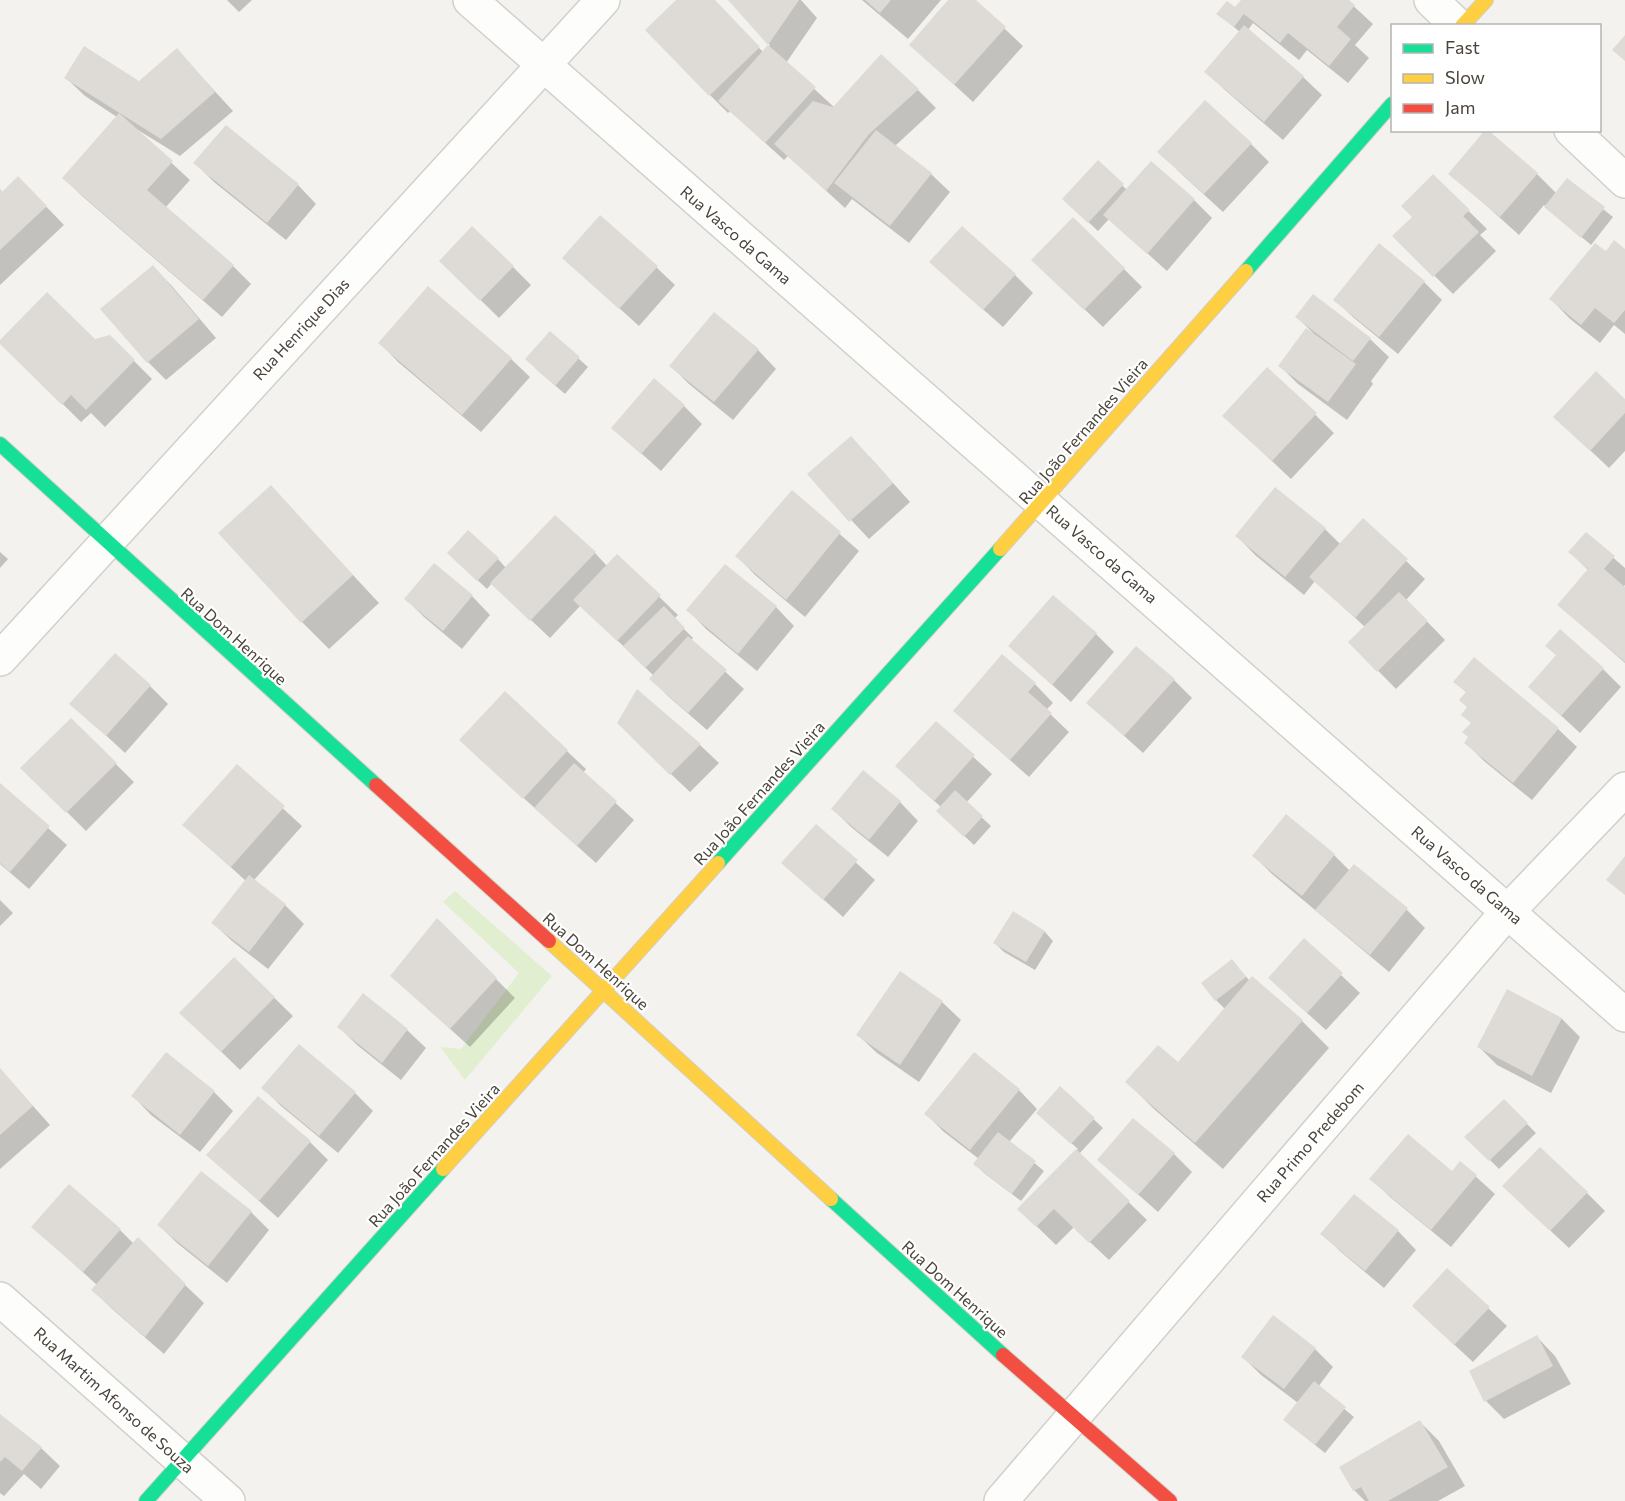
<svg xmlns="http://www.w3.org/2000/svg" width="1625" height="1501" viewBox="0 0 1625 1501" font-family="Commissioner,sans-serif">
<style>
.green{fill:#e1eecf}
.shadow{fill:#0003}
.building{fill:#dedbd6}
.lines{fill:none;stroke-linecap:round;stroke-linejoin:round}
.street-casing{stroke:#d2d0cb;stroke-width:36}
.fast-casing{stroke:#d3cfc5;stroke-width:16}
.slow-casing{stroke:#d3cfc5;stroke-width:16}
.jam-casing{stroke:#d3cfc5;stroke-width:16}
.street{stroke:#fdfdfc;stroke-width:33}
.fast{stroke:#16e098;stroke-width:14}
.slow{stroke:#ffcf43;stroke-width:14}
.jam{stroke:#f24e42;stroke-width:14}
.labels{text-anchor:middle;stroke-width:4.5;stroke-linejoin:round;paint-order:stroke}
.street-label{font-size:16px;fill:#4b4439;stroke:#fff}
</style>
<rect width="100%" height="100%" fill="#f4f2ee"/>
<path class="green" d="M455 891 552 976 465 1080 440 1047 461 1049 519 973 443 902Z"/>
<path class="shadow" d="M227 0H252L239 12Z
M678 0H713L763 52 770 45 730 0H801L817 18 786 63 835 108 918 90 936 108 895 146 931 174 950 192 909 243 852 199 845 208 788 156 784 160 730 111 728 113 710 95Z
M862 0H941L908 39Z
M950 0H974L1023 46 973 102 911 45Z
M1243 0H1347L1373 24 1355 45 1369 58 1348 83 1307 50 1299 60 1253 23 1248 30 1303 77 1322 95 1283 140 1225 90 1206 72 1240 32 1218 14 1235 9Z
M177 50 233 111 180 156 138 130 137 131 190 180 165 208 233 266 251 284 222 317 82 196 64 178 117 117 85 96 66 78 139 83Z
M1251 144 1269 162 1223 212 1177 170Z
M1098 162 1127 190 1194 200 1212 218 1167 271 1109 219 1098 231 1072 207Z
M195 163 298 185 316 204 286 240 214 182Z
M1450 173 1537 174 1557 194 1567 180 1613 217 1591 245 1544 205 1519 235Z
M1433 176 1487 229 1480 235 1496 251 1453 294 1394 236 1414 217Z
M0 189 3 193 37 197 64 225 0 285Z
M1625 251V334L1614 325 1600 343 1569 318 1551 299 1606 253Z
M564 258 656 267 675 285 639 326Z
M441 261 513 267 531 285 499 318Z
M153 267 171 285 216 338 166 380 148 362Z
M1124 269 1142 287 1103 327 1052 278Z
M1015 275 1033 293 1003 327 950 280Z
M1424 282 1442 300 1398 354 1354 318 1335 300Z
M428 288 511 359 530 377 481 432 398 362 380 343Z
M1314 296 1370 339 1389 357 1371 381 1373 384 1347 420 1298 384 1280 366 1313 333 1297 317Z
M550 333 588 367 565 394 535 368Z
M110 337 152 379 105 427 91 413 81 422 0 342 94 341Z
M758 350 776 369 733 420 689 384 671 366Z
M1268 369 1334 433 1291 479 1243 434Z
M1625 401V451L1609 468 1574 435Z
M684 406 702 424 661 471 613 428Z
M869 456 910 502 869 539 809 475Z
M271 487 379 603 329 649 302 622Z
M792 492 859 551 805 617 755 575 737 556Z
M1363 520 1425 579 1406 600 1445 640 1396 689 1350 642 1365 627 1315 581 1304 595 1255 555 1237 536 1325 529 1341 545Z
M1586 534 1625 568V585L1623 587 1625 589V663L1559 605 1589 571 1570 552Z
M0 552 8 559 0 568Z
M595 553 607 566 617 556 678 615 674 619 693 638 691 640 744 689 707 730 669 697 651 679 654 676 581 605 550 638 492 583 487 589 458 562 498 559 506 568Z
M434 565 472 596 490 615 462 649 424 617 406 599Z
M776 607 794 626 757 671 706 629 688 610Z
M1096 634 1114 652 1071 702 1010 646Z
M1474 659 1558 729 1577 747 1532 800 1484 761 1466 743 1470 737 1472 724 1467 693 1455 682Z
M1603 669 1621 687 1580 733 1530 687Z
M1174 680 1192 698 1143 753 1088 703Z
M1035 684 1053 703 1046 710 1069 732 1029 777 955 711Z
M150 686 168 704 125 753 72 704Z
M638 691 700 745 719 763 690 792 637 742Z
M505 693 586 769 583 773 634 820 596 863 479 758Z
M71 720 134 782 86 831 23 768Z
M936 723 992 774 966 803 991 826 974 845 947 820 941 807 915 784Z
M237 766 302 826 253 881 285 905 304 924 268 969 232 941 213 923 246 881 184 825Z
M0 785 67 845 29 889 0 864Z
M900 802 918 821 888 857 851 827 833 809Z
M816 826 875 880 843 917 783 863Z
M1334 855 1350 871 1354 866 1407 910 1425 928 1389 972 1272 874 1254 856Z
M0 900 13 913 0 926Z
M1013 913 1045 932 1053 941 1035 970 1004 952 995 943Z
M437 920 515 998 470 1047 392 976Z
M1304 940 1360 993 1326 1030 1288 996Z
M234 959 293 1016 240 1070 200 1031Z
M1232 961 1250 981 1302 1021 1329 1048 1223 1169 1154 1109 1127 1082 1178 1064 1225 1009 1216 1000Z
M901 973 942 1002 961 1020 919 1082 877 1053 858 1035Z
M1508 991 1562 1019 1580 1037 1551 1093 1497 1065 1478 1046Z
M363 996 407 1030 426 1048 401 1080 357 1045 339 1027Z
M299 1046 355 1093 373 1111 338 1153 281 1106 263 1088Z
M166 1055 214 1092 233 1111 200 1152 151 1115 133 1096Z
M0 1069 50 1125 0 1169Z
M1060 1088 1103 1128 1079 1154 1147 1220 1109 1260 1074 1227 1056 1245 1019 1209 1078 1149 1047 1122Z
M1019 1090 1037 1109 1009 1142 1044 1171 1021 1201 984 1173 975 1164 979 1159 944 1132 926 1114Z
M1504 1101 1536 1133 1499 1169 1467 1137Z
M310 1142 328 1160 278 1218 208 1155Z
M1174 1154 1192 1172 1158 1212 1099 1160Z
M1461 1163 1495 1194 1451 1247 1390 1197 1372 1179 1452 1173Z
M1587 1193 1605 1211 1569 1248 1523 1205Z
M251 1212 269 1230 227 1283 177 1243 159 1225Z
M33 1227 120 1230 134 1244 185 1285 204 1303 164 1354 111 1308 93 1290 97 1285Z
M1398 1231 1416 1250 1384 1288 1341 1252 1322 1234Z
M1488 1308 1507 1326 1473 1362 1432 1324Z
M1537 1337 1555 1356 1571 1384 1504 1419 1486 1401Z
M1315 1349 1333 1367 1318 1387 1354 1417 1325 1453 1294 1428 1298 1403 1261 1375 1243 1357Z
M0 1416 41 1448 60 1466 41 1489 24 1474 4 1496 0 1493Z
M1420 1422 1439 1441 1465 1486 1438 1501H1365L1354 1490Z"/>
<path class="building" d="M676 0H715L760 47 709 96 645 30Z
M728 0H799L768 45Z
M865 0H891L880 13Z
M948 0H976L1006 27 954 85 909 45Z
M1241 0H1349L1355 5 1337 27 1351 39 1329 66 1288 33 1280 43 1244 14 1234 27 1216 14 1227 1 1235 7Z
M1244 25 1304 76 1264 122 1204 72Z
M1625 35V61L1612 50Z
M768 45 816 87 765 143 718 101Z
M84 46 139 81 177 48 215 92 161 139 64 78Z
M881 54 919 89 869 134 826 191 774 144 813 101 833 107Z
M1205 100 1252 143 1204 194 1157 152Z
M119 113 173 161 147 190 234 265 203 300 62 178Z
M226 125 299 184 267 223 193 163Z
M876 130 932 173 890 226 834 183Z
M1485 130H1488L1538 173 1500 217 1448 174Z
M1098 160 1124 184 1088 223 1062 199Z
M1151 161 1195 199 1147 254 1103 215Z
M1433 174 1470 210 1463 216 1479 232 1433 277 1392 236 1412 217 1401 206Z
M18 176 47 206 0 250V189L2 192Z
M1567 178 1605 207 1581 238 1544 207Z
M600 215 658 266 619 309 562 258Z
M1073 217 1125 268 1084 310 1031 260Z
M472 226 514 266 480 301 439 261Z
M962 226 1016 274 983 310 929 262Z
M1614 240 1625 249V310L1614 323 1595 308 1581 325 1549 299 1595 243 1606 251Z
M1379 243 1425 281 1379 337 1333 300Z
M153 265 199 319 147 363 100 309Z
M428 286 512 358 462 415 378 343Z
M47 292 95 339 110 335 135 360 86 410 71 395 62 405 0 344V340Z
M1313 294 1371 338 1353 361 1295 317Z
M714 312 759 349 714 402 669 366Z
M1306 328 1356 364 1328 402 1278 366Z
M550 331 580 357 555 386 525 359Z
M1267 367 1317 413 1272 461 1222 416Z
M1596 371 1625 399V413L1590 451 1553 417Z
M654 378 685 405 641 454 611 428Z
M851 436 893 483 849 522 807 474Z
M271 485 353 575 301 623 218 533Z
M1275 487 1326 528 1285 577 1235 536Z
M792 490 841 532 786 600 735 556Z
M555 515 596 552 530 621 490 583Z
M1363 518 1408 559 1355 618 1309 577Z
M468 530 499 558 477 581 447 553Z
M1586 532 1615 556 1604 569 1625 587V662L1557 605 1588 569 1568 552Z
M617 554 661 595 617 641 573 600Z
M434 563 473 595 443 631 404 599Z
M725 564 777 606 738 654 686 610Z
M1399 592 1428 621 1377 672 1348 642Z
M1053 595 1097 633 1052 685 1008 646Z
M664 606 685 628 645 668 623 646Z
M1560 629 1604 668 1561 716 1528 687 1556 655 1545 646Z
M688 636 727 670 688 713 649 679Z
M1136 646 1175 679 1124 736 1086 703Z
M115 653 151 685 106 736 69 704Z
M1002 654 1036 683 1028 692 1052 713 1010 760 953 711Z
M1474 657 1559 728 1513 783 1464 743 1468 737 1462 732 1471 723 1461 715 1467 707 1459 700 1466 692 1453 682Z
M637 689 701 744 670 775 617 723Z
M505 691 568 750 523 799 459 740Z
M71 718 117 763 66 813 20 768Z
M936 721 975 755 934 801 895 766Z
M574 763 617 801 577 846 534 808Z
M237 764 285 806 231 867 182 825Z
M863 770 901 801 869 840 831 809Z
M0 783 50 826 10 872 0 863Z
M955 790 983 816 964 837 936 811Z
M1286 814 1335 854 1302 896 1252 856Z
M816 824 858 860 823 900 781 863Z
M1625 856V895L1606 880Z
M1354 864 1408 908 1370 955 1315 910Z
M249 875 286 904 249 952 211 923Z
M1013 911 1045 931 1026 962 993 943Z
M437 918 497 978 450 1029 390 976Z
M1304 938 1343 973 1307 1013 1268 978Z
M234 957 275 997 221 1052 179 1013Z
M1232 959 1246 977 1215 1001 1201 983Z
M900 971 943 1001 900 1065 856 1035Z
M1252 976 1303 1020 1195 1143 1125 1082 1158 1045 1178 1062Z
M1507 989 1562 1018 1532 1076 1477 1047Z
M363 993 408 1029 382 1063 337 1027Z
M299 1044 356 1092 319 1136 261 1088Z
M166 1052 215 1091 180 1135 131 1096Z
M974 1052 1020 1089 970 1150 924 1114Z
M0 1068 33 1106 0 1135Z
M1060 1086 1095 1118 1071 1144 1036 1113Z
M258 1096 311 1141 259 1201 206 1155Z
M1504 1099 1528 1123 1489 1161 1464 1137Z
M1133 1118 1175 1153 1138 1195 1097 1160Z
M998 1132 1036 1161 1012 1194 973 1164Z
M1408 1134 1452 1171 1460 1161 1477 1175 1431 1230 1369 1179Z
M1540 1147 1588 1192 1550 1231 1502 1186Z
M1076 1149 1130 1201 1089 1243 1054 1209 1036 1227 1017 1209Z
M201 1171 252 1211 208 1266 157 1225Z
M69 1184 121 1229 83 1272 31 1227Z
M1354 1194 1399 1230 1365 1271 1320 1234Z
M138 1237 186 1284 145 1337 91 1290Z
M1447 1268 1490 1307 1454 1345 1412 1306Z
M1273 1315 1316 1348 1284 1389 1241 1357Z
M1537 1335 1553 1366 1484 1402 1469 1371Z
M1314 1381 1346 1407 1315 1445 1283 1420Z
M0 1414 42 1447 22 1471 5 1457 0 1462Z
M1420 1420 1448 1467 1388 1501H1369L1361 1487 1353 1491 1339 1467Z"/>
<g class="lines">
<defs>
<path id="street" d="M470 0 1625 1015
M1431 0 1458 26
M1571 130 1625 181
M0 659 603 0
M0 1299 228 1501
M1001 1501 1508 911 1625 789"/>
<path id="fast" d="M1246 271 1392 104
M0 444 376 785
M718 863 1000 549
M831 1199 1003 1355
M146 1501 443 1169"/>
<path id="slow" d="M1462 26 1486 0
M1000 549 1246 271
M549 941 831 1199
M443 1169 718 863"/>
<path id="jam" d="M376 785 549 941
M1003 1355 1170 1501"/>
</defs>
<use href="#street" class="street-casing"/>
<use href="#fast" class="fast-casing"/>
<use href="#slow" class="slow-casing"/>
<use href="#jam" class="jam-casing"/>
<use href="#street" class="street"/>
<use href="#fast" class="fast"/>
<use href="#slow" class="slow"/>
<use href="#jam" class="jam"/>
</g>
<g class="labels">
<g class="street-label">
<text transform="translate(736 235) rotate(41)" y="6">Rua Vasco da Gama</text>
<text transform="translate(301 329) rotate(-47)" y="6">Rua Henrique Dias</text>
<text transform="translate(1083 431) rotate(-49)" y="6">Rua João Fernandes Vieira</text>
<text transform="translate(1102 554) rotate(41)" y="6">Rua Vasco da Gama</text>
<text transform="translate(234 636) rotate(42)" y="6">Rua Dom Henrique</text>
<text transform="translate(759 793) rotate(-48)" y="6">Rua João Fernandes Vieira</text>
<text transform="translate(1467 875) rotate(41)" y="6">Rua Vasco da Gama</text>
<text transform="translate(596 961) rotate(42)" y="6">Rua Dom Henrique</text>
<text transform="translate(1310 1142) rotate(-49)" y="6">Rua Primo Predebom</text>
<text transform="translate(434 1155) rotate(-48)" y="6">Rua João Fernandes Vieira</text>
<text transform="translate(955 1289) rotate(42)" y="6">Rua Dom Henrique</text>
<text transform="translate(114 1400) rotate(42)" y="6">Rua Martim Afonso de Souza</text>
</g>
</g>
<rect x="1391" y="24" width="210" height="108" fill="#ffffff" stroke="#b7b4b0" stroke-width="1.5"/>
<rect x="1403" y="44" width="30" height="9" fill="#16e098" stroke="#b7b4b0" stroke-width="1.5"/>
<text x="1445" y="54" font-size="18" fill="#4b4439">Fast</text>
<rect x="1403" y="74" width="30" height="9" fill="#ffcf43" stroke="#b7b4b0" stroke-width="1.5"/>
<text x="1445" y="84" font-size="18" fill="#4b4439">Slow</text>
<rect x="1403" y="104" width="30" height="9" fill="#f24e42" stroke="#b7b4b0" stroke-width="1.5"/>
<text x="1445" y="114" font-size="18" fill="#4b4439">Jam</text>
</svg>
